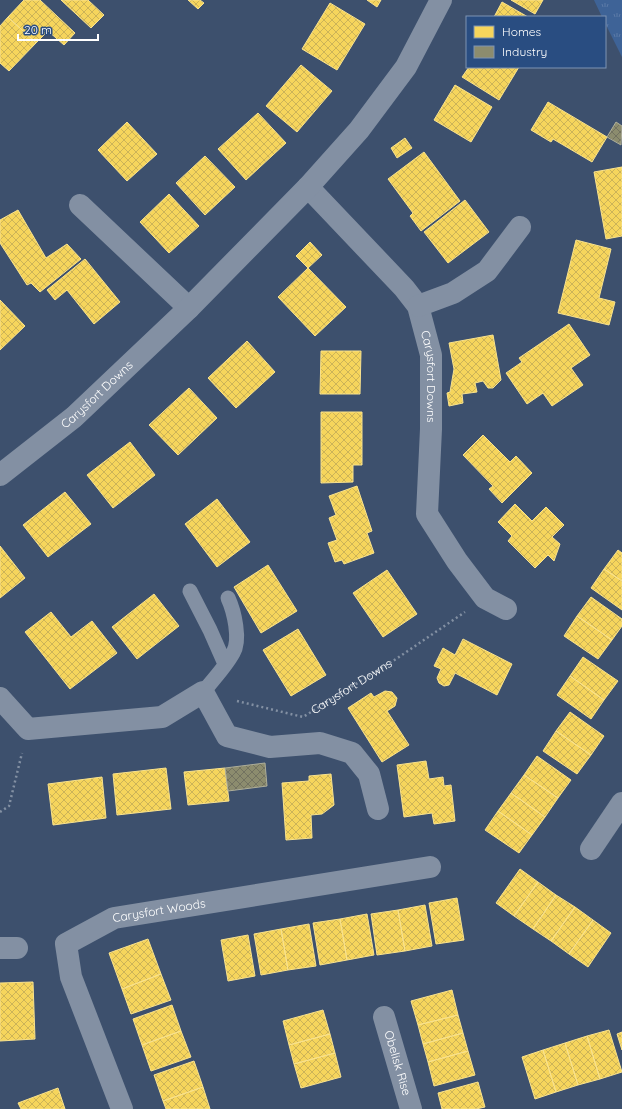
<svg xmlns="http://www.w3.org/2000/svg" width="622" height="1109" viewBox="0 0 622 1109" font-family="Quicksand,sans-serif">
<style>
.grass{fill:url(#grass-tufts)}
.homes{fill:url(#homes-cross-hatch);stroke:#f9e28d}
.industry{fill:url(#industry-cross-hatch);stroke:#aeae9a}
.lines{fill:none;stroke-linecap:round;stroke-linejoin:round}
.path{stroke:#8390a3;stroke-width:2.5;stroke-dasharray:2 3;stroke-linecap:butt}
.service{stroke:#8390a3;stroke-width:15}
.minor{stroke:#8390a3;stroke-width:22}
.labels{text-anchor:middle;stroke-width:4;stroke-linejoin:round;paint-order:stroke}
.street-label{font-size:12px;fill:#fff;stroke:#294d81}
</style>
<defs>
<pattern id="grass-tufts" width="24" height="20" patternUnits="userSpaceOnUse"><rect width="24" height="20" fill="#3e6397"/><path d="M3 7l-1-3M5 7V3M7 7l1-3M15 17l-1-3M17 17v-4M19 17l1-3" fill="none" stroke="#5b7aa7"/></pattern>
<pattern id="homes-cross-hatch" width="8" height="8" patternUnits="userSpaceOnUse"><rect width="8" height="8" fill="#f6d55c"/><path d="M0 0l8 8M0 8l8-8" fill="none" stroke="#ccb358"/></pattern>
<pattern id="industry-cross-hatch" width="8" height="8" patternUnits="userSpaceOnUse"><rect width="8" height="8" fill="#8c8c6e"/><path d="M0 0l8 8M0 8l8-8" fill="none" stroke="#727260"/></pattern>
</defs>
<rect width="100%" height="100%" fill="#3d506d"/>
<path class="grass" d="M594 0H622V57L605 23V17H602Z"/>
<path class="homes" d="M24 0H40L75 33 64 45 48 31 36 43 8 17Z
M61 0H88L104 15 91 28Z
M188 0H200L204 3 198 9Z
M367 0H381L377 7Z
M511 0H543L535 14Z
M502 2 528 17H494Z
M330 3 365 24 337 70 302 49Z
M8 17 36 43 9 71 0 63V26Z
M301 65 332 91 297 132 266 106Z
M469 67H519L499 100 462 77Z
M455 85 492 107 471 142 434 120Z
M548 102 607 137 592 162 553 139 551 142 531 130Z
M258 113 286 143 246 180 218 149Z
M127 122 157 154 127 181 98 150Z
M405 138 412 148 397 158 391 148Z
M424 152 460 201 421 231 410 216 413 213 388 179Z
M205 156 235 187 205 215 176 183Z
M622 167V236L606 239 594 172Z
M169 194 199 226 169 253 140 222Z
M465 200 489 232 448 263 424 232Z
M18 210 46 258 67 244 81 259 40 292 31 283 27 285 0 243V220Z
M576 240 611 249 599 298 615 302 609 325 558 313Z
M310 242 322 255 308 268 296 256Z
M85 259 120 302 94 324 67 290 55 300 47 290Z
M308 268 346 307 315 336 278 297Z
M0 300 25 326 0 350Z
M569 324 590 355 571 368 583 385 552 406 543 393 527 404 506 373 522 362 519 358Z
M493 335 501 380 493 388H488L483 381 475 383 477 392 462 394 463 403 449 406 447 393 450 392 454 369 449 343Z
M247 341 275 372 236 408 208 378Z
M321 351H361L360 394H320Z
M189 388 217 418 178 455 149 425Z
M321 412H362V465H353V482L321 483Z
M483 435 510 462 516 456 532 473 502 503 489 489 493 486 463 455Z
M130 442 155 475 113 508 87 475Z
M357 486 372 531 367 533 374 553 344 564 342 560 335 562 328 543 337 540 329 518 336 515 329 496Z
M65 492 91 524 48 557 23 525Z
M217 499 250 542 217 567 185 524Z
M515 504 532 521 546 507 564 525 552 537 560 544 554 561 548 555 535 568 508 541 512 536 498 522Z
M0 546 25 578 0 598Z
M618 550 622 553V581L604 569Z
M268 565 297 611 261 633 234 587Z
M604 569 622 581V610L591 588Z
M387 570 417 614 383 637 353 593Z
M154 594 179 626 137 659 112 627Z
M591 597 622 619V626L612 640 577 616Z
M51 612 71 637 92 621 117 653 70 689 25 632Z
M577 616 612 640 598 659 564 636Z
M298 629 326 675 291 696 263 650Z
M463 639 512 664 497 695 455 673 449 685 444 686 439 683 437 678 441 669 434 666 443 648 455 655Z
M583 657 618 681 604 700 570 676Z
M570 676 604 700 591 719 557 695Z
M385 691 392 692 397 698 395 706 387 711 409 745 382 762 348 708 371 693 374 697Z
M570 712 604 736 591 755 556 731Z
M556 731 591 755 577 774 543 751Z
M537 756 571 780 558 798 524 775Z
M426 761 429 779 443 777 444 786 451 785 455 821 434 824 432 813 404 817 397 765Z
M166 768 171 809 117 815 113 774Z
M225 768 229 801 188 805 184 772Z
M331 774 334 805 322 814 311 815 312 838 286 840 282 783 309 781V776Z
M524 775 558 798 545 817 511 793Z
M102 777 106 818 53 825 48 784Z
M511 793 545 817 532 835 498 811Z
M498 811 532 835 519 853 485 830Z
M520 869 538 882 514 916 496 903Z
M538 882 556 895 533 929 514 916Z
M556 895 575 907 551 941 533 929Z
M457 898 464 940 436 944 429 903Z
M425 905 432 946 405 951 398 910Z
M575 907 593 920 569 954 551 941Z
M398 910 405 951 377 955 371 914Z
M367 914 374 955 347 960 340 919Z
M340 919 347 960 320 965 313 923Z
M593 920 611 933 588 967 569 954Z
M309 924 316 966 288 970 281 929Z
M281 929 288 970 261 975 254 934Z
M248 935 255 976 228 981 221 940Z
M148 939 161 974 122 989 109 953Z
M161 974 171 1000 131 1014 122 989Z
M33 982 35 1039 0 1041V983Z
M452 990 458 1015 418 1025 411 1001Z
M172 1005 181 1031 142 1045 133 1019Z
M323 1010 330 1034 289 1045 283 1021Z
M458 1015 463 1033 423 1044 418 1025Z
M609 1030 622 1072 600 1079 587 1036Z
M181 1031 191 1057 151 1071 142 1045Z
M622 1032V1050L617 1034Z
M463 1033 468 1051 428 1062 423 1044Z
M330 1034 335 1053 294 1064 289 1045Z
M587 1036 600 1079 578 1085 565 1043Z
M565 1043 578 1085 556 1092 543 1050Z
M543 1050 556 1092 535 1099 522 1057Z
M468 1051 475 1075 434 1086 428 1062Z
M335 1053 341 1077 301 1088 294 1064Z
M194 1061 203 1087 163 1101 154 1075Z
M478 1082 485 1107 476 1109H442L438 1093Z
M203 1087 210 1109H166L163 1101Z
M58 1088 65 1109H21L18 1103Z"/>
<path class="industry" d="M616 122 622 126 621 145 607 137Z
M265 763 267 786 228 791 225 768Z"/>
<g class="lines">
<g class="path">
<path id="s1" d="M237 701 303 717 396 659 465 612"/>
<path d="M0 812 9 806 22 753"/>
</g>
<path class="service" d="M190 591 210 630 225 664
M203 692C213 680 226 666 233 653 241 640 234 611 228 598"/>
<g class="minor">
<path id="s2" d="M308 187 404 288 418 306 431 355V429L427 514 457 561 485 598 506 609"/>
<path d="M80 205 189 308"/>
<path d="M418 306 453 293 487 271 520 227"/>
<path id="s3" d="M0 475 74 417 189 308 308 187 359 130 406 67 441 0"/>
<path d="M0 698 28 729 162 717 203 692 227 736 270 747 320 743 352 753 369 774 378 809"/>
<path d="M591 849 622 803"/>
<path d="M0 948H17"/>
<path id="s4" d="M384 1017 411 1109"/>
<path id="s5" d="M122 1109 71 977 66 944 114 918 430 867"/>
</g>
</g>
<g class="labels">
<g class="street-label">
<text dy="4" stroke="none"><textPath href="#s2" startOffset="234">Carysfort Downs</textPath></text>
<text dy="4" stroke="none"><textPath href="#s3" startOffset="126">Carysfort Downs</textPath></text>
<text dy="4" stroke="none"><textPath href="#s1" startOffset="125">Carysfort Downs</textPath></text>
<text dy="4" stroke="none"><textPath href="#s5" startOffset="275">Carysfort Woods</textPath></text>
<text dy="4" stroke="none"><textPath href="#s4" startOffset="48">Obelisk Rise</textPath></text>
</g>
</g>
<rect x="466" y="16" width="140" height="52" fill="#294d81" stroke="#7f94b3"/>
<rect x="474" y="26" width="20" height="12" fill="#f6d55c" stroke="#7f94b3"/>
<text x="502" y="36" font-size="12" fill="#ffffff">Homes</text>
<rect x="474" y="46" width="20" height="12" fill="#8c8c6e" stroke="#7f94b3"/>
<text x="502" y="56" font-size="12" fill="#ffffff">Industry</text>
<path d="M18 34v6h80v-6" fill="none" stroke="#ffffff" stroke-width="2"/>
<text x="24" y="34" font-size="12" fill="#ffffff" stroke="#294d81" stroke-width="3" paint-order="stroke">20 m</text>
</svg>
